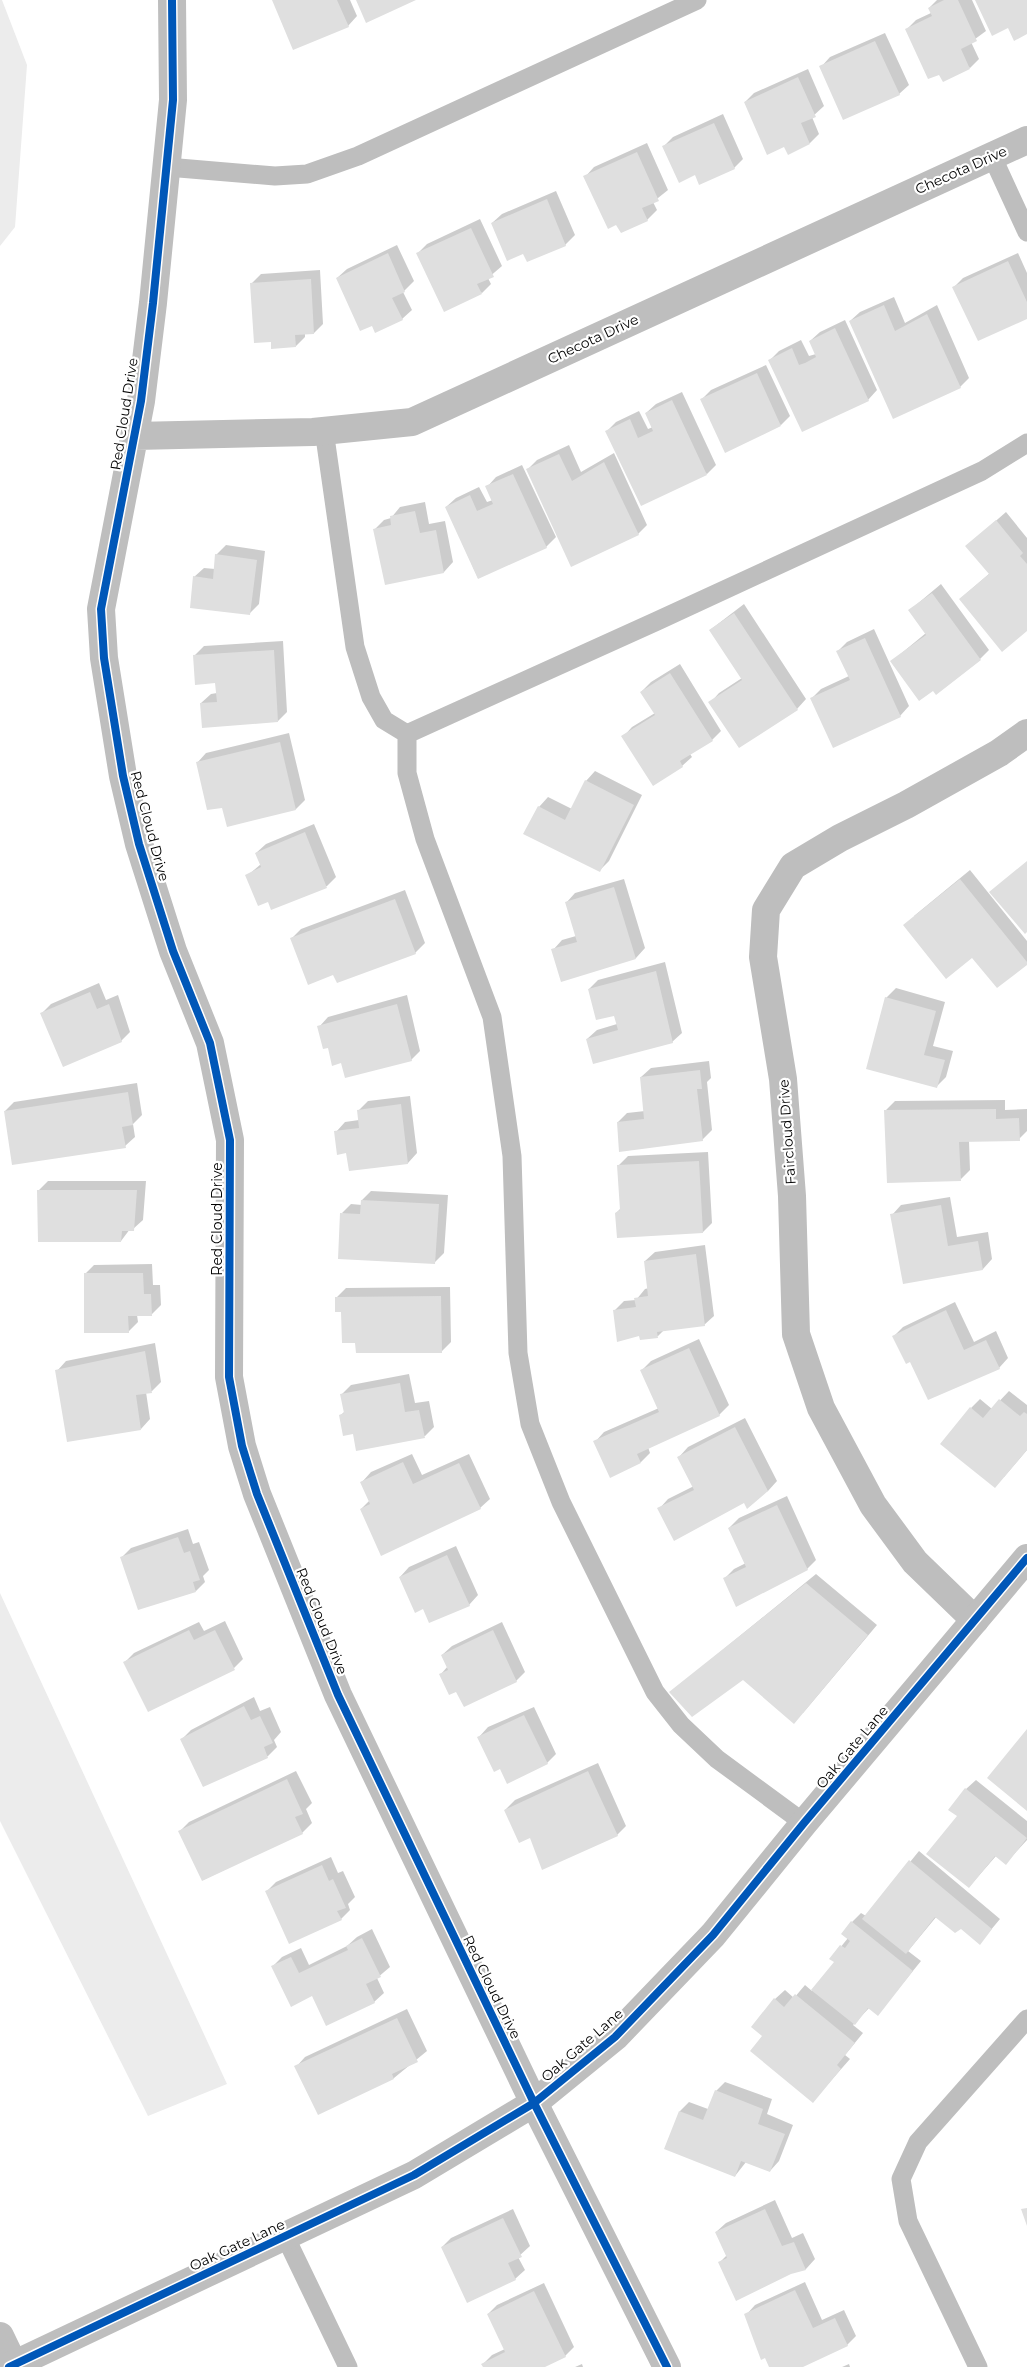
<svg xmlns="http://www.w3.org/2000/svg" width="1027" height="2367" viewBox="0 0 1027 2367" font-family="Montserrat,sans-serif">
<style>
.green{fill:#ececec}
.shadow{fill:#0003}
.building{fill:#dfdfdf}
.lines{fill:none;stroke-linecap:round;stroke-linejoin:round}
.service{stroke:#bebebe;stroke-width:19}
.minor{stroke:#bebebe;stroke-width:28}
.tertiary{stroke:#bebebe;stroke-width:28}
.cycleway-casing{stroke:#fff;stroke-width:11}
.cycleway{stroke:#0057b8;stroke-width:8}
.labels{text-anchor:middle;stroke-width:4.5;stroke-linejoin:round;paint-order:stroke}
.street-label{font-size:14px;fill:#000;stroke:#fff}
</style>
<rect width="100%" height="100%" fill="#fff"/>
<path class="green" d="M0 0H2L27 65 15 227 0 246Z
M0 1593 227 2084 148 2116 0 1821Z"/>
<path class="shadow" d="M273 0H350L357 16 348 26Z
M937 0H972L986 31 971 42 979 59 970 68 907 29 916 20 931 13 929 8Z
M885 33 909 85 899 94 821 67 830 57Z
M808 69 824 106 812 117 819 134 810 143 785 145 745 102 754 93Z
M723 114 743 159 734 168 695 173 664 146 673 137Z
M647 143 668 190 653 202 657 210 647 220 617 223 585 177 594 167Z
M556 191 575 235 565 245 528 260 524 252 492 223 502 214Z
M480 219 502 266 488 278 491 284 482 293 418 253 427 244Z
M397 245 414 281 403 292 412 310 402 319 372 324 337 278 347 269Z
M1018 253 1027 273V317L953 288 963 278Z
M320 270 323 324 314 333 305 334V337L296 346 272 340 251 284 261 274Z
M894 297 905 323 937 305 969 378 960 387 850 321 860 312Z
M845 320 877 390 868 400 770 360 779 351 801 340 809 356 816 354 810 341 820 332Z
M766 365 790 416 781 425 701 400 711 390Z
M682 392 716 465 707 474 607 431 616 422 639 411 648 429 653 427 646 413 656 404Z
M569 445 581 472 614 453 647 525 638 534 527 470 537 460Z
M522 465 556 537 546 547 478 578 446 507 456 498 479 487 487 502 493 500 487 487 496 477Z
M425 502 429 524 445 521 453 562 444 572 386 584 375 529 384 520 391 518 400 507Z
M1006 512 1027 538V629L960 599 990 573 967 546Z
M226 545 265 551 259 604 249 614 194 577 204 568 215 569 216 555Z
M941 584 989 650 980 659 892 661 926 633 910 610Z
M744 604 806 699 797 709 739 747 710 703 719 693 742 678 710 630Z
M874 629 909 706 900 716 812 698 821 689 849 676 838 651 847 642Z
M283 641 287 712 278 721 201 703 211 694 217 693 216 682 194 656 204 646Z
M680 664 721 731 712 740 690 754 692 757 682 766 623 737 632 727 655 713 641 692 651 682Z
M289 733 305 800 296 809 228 825 223 807 197 763 206 753Z
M595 771 642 795 609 861 599 871 539 807 548 797 572 809 586 781Z
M314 824 336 877 327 886 272 908 268 900 247 876 261 864 256 853 266 844Z
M970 870 1027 941V963L973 956 914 916Z
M624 879 645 948 636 958 562 980 553 950 562 940 576 936 566 903 575 893Z
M405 890 425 943 415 953 334 973 292 938 301 929Z
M665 962 682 1033 672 1042 587 1039 597 1030 617 1024 615 1014 589 989 598 980Z
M99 983 106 1000 118 995 130 1032 121 1041 42 1013 51 1004Z
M896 988 945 1002 933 1046 953 1051 946 1077 937 1086 886 998Z
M407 995 420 1051 411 1060 342 1062 329 1046 319 1027 328 1017Z
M709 1061 711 1078 707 1082 712 1130 702 1140 618 1122 627 1113 645 1111 641 1077 651 1068Z
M137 1083 142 1115 133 1124 135 1137 125 1146 5 1111 14 1102Z
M410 1096 417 1153 408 1163 347 1152 336 1132 345 1122 359 1120 358 1111 368 1101Z
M1005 1100V1110L1027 1109V1131L1019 1139 969 1141 970 1170 961 1179 886 1110 895 1101Z
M708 1152 712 1223 703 1232 616 1213 621 1208 618 1166 628 1156Z
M48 1181H146L143 1220 133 1229H130L121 1241 38 1191Z
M371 1191 448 1195 444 1253 435 1262 342 1213 351 1204 362 1205V1200Z
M950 1197 957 1237 988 1232 992 1259 983 1269 904 1283 892 1215 901 1205Z
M705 1245 714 1316 704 1325 664 1330 658 1336 640 1335 614 1311 624 1301 636 1300 645 1289 649 1288 645 1261 655 1252Z
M152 1264 153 1285H160L161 1305 151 1315H137L138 1322 128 1332 85 1274 94 1265Z
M450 1287 451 1342 441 1352 357 1342 337 1297 346 1288Z
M955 1302 974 1342 996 1331 1008 1358 999 1368 911 1360 894 1336 903 1327Z
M699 1339 729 1405 719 1415 648 1447 650 1453 641 1462 611 1476 595 1442 604 1432 659 1408 642 1370 651 1361Z
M155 1343 161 1382 152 1391 146 1392 150 1419 141 1429 57 1371 66 1361Z
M409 1374 415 1403 429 1401 434 1427 425 1436 354 1432 340 1416 345 1411 342 1394 351 1385Z
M1009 1391 1027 1405V1450L1004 1477 971 1408 980 1399 992 1409Z
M745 1418 777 1481 768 1491 745 1501 659 1509 668 1499 694 1486 679 1457 688 1447Z
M412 1454 422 1475 469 1454 490 1499 480 1508 361 1509 370 1500 362 1482 371 1472Z
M787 1496 816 1560 807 1569 725 1578 734 1569 746 1563 729 1528 739 1518Z
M188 1529 193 1544 199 1542 209 1570 203 1576 205 1582 196 1591 121 1558 131 1548Z
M456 1546 478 1595 469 1605 424 1607 400 1577 409 1567Z
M816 1574 877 1625 803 1713 743 1679 671 1692Z
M225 1621 243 1659 234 1668 125 1662 134 1653 199 1622 204 1631Z
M502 1622 525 1672 516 1681 457 1690 441 1674 448 1666 442 1655 452 1646Z
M254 1697 260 1711 270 1707 281 1732 274 1740 277 1747 268 1756 203 1786 182 1739 191 1730Z
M534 1707 556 1754 547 1763 501 1767 479 1737 488 1727Z
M598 1763 626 1826 617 1835 531 1836 505 1810 515 1800Z
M296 1771 312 1803 306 1809 312 1823 302 1833 203 1880 180 1831 189 1822Z
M976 1780 1027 1821V1840L1006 1863 996 1856 969 1887 958 1816 966 1789Z
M919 1851 1000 1919 980 1943 961 1928 937 1916 908 1951 921 1961 878 2014 870 2007 853 2025 863 2033 845 2055 850 2059 813 2101 764 2036 775 1999 785 1990 794 1998 805 1985 812 1991 835 1962 831 1959 848 1938 852 1922 861 1913 866 1916Z
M331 1857 338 1873 343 1871 355 1897 348 1904 350 1910 341 1919 267 1891 276 1882Z
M372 1929 390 1967 377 1978 384 1993 374 2002 312 1995 273 1966 282 1957 301 1948 309 1965 347 1946 357 1937Z
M407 2009 427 2051 394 2078 318 2113 296 2067 305 2057Z
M725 2082 772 2099 767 2114 793 2125 779 2161 770 2171 746 2162 735 2176 666 2149 680 2111 689 2102 708 2109 716 2091Z
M775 2200 792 2238 803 2233 815 2259 806 2269 791 2273 720 2262 727 2255 716 2232 726 2223Z
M513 2209 530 2246 518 2257 525 2270 515 2279 442 2247 451 2238Z
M805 2282 822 2320 844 2310 856 2336 847 2345 800 2367H771L746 2315 755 2305Z
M544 2283 574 2347 565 2356 542 2367H484L483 2364 492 2355 505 2349 488 2314 497 2305Z
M582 2364 583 2367H575Z
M849 2364 850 2367H842Z"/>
<path class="building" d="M272 0H337L349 27 293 50Z
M356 0H416L366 23Z
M944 0H958L977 41 961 49 970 69 943 82 939 75 928 79 905 29 932 16 928 8Z
M975 0H1027V34L1014 41 1008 28 992 36Z
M875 41 900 95 843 120 819 66Z
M798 77 816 117 801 123 810 144 788 155 784 147 767 155 744 102Z
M714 123 735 169 699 185 695 175 679 183 662 146Z
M637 152 659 201 642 208 648 221 621 233 616 225 608 229 583 176Z
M547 199 566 246 527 262 523 254 507 261 491 223Z
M471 228 494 277 477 284 482 294 444 312 416 253Z
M388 253 405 292 392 298 403 320 375 333 372 326 360 331 336 278Z
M1008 261 1027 302V319L978 341 952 287Z
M311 279 314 334 295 335 296 347 271 349V342L254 343 250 283Z
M884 305 895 331 927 314 961 388 893 419 849 321Z
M835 328 869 401 802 432 768 360 792 348 799 365 805 363 816 357 809 341Z
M757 373 781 426 725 453 700 399Z
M672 400 707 475 641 506 605 431 630 419 638 438 653 431 645 413Z
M559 454 572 481 604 462 639 535 571 567 526 469Z
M513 474 547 548 478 579 445 507 470 495 477 511 493 504 485 486Z
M415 511 420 533 436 530 444 573 385 585 373 529 391 525 390 516Z
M996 520 1023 553 1020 556 1027 564V631L1002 652 959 599 989 574 965 546Z
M215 554 257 560 250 615 190 608 193 576 213 579Z
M932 593 981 660 936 695 933 691 919 701 890 661 926 635 908 610Z
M734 613 798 710 739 748 708 702 742 680 709 630Z
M865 638 901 717 833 748 810 698 850 680 836 651Z
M274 650 278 722 202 728 200 703 217 702 215 683 195 685 193 655Z
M670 673 713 741 680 761 683 767 653 786 621 736 655 715 640 692Z
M280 742 296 810 227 827 222 808 207 810 196 762Z
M585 780 634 805 600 872 523 834 538 806 565 820Z
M305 832 327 888 271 910 268 902 258 906 245 875 261 867 255 853Z
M1027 861V932L1025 934 989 892Z
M960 879 1027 962V965L997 988 972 958 946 979 903 925Z
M614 887 636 959 561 982 551 949 577 942 565 902Z
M395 899 416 954 337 983 333 975 308 985 290 938Z
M656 971 673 1043 593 1064 586 1039 618 1030 614 1016 596 1020 588 989Z
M90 992 97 1009 109 1004 122 1042 63 1067 40 1013Z
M885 997 936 1011 924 1055 945 1060 937 1088 866 1069Z
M397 1004 412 1061 345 1078 341 1063 332 1066 328 1048 323 1049 317 1026Z
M700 1070 702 1089H697L703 1141 619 1152 617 1122 644 1119 640 1077Z
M128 1092 133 1125 122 1127 126 1148 12 1165 4 1111Z
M401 1104 408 1164 349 1171 346 1153 337 1155 334 1131 359 1128 357 1110Z
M996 1109V1119L1019 1118 1020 1141 959 1142 961 1181 887 1183 884 1110Z
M699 1161 703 1233 617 1238 615 1213 620 1210 617 1165Z
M37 1190H137L134 1231H122L121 1242H38Z
M361 1200 439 1204 435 1264 338 1259 340 1213 360 1214Z
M941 1205 948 1246 978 1241 983 1270 903 1284 890 1214Z
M696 1254 705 1326 657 1332 658 1338 640 1340 639 1336 617 1342 613 1310 636 1307 634 1298 648 1296 644 1261Z
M84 1273H143L144 1294H151L152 1316H128L129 1333H84Z
M441 1296 442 1353H356L355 1343H342L341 1312H335V1297Z
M946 1310 964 1350 986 1340 1000 1369 928 1400 910 1362 906 1364 892 1336Z
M689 1348 720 1416 637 1454 641 1463 610 1478 593 1441 659 1412 640 1370Z
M145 1351 152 1393 136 1395 141 1430 67 1442 55 1370Z
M400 1383 405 1412 419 1410 425 1438 356 1451 353 1434 343 1436 339 1415 344 1413 340 1394Z
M999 1399 1020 1416 1024 1412 1027 1414V1450L995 1488 940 1444 970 1407 983 1418Z
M735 1427 768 1491 747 1509 744 1503 674 1541 657 1508 694 1490 677 1457Z
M403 1462 413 1484 459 1463 481 1509 381 1556 360 1509 370 1504 360 1482Z
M777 1505 808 1570 736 1607 723 1578 746 1567 728 1528Z
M178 1537 184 1553 190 1551 200 1580 193 1582 196 1592 138 1610 120 1557Z
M447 1555 470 1606 429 1623 423 1609 415 1613 399 1577Z
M806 1583 868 1635 794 1724 743 1680 692 1717 669 1692Z
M189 1630 194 1640 215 1630 235 1670 148 1712 123 1662Z
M493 1630 517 1682 464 1707 456 1692 449 1695 439 1674 448 1670 441 1655Z
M244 1706 251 1720 260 1716 273 1743 264 1747 268 1758 203 1787 180 1739Z
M524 1715 548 1764 507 1784 500 1769 494 1772 477 1737Z
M1027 1729V1811L987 1778Z
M588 1771 618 1836 542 1870 530 1838 519 1843 504 1810Z
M287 1779 303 1814 295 1817 303 1834 202 1881 178 1831Z
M965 1788 1027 1838 1006 1865 995 1856 969 1888 926 1854 957 1816 948 1810Z
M909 1860 992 1929 980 1945 961 1929 955 1933 935 1917 906 1954 862 1919Z
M322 1865 329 1881 333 1879 346 1908 337 1911 342 1920 289 1944 265 1891Z
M851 1921 913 1971 878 2016 868 2008 855 2025 811 1990 834 1962 829 1959 840 1945 845 1948 850 1941 841 1934Z
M362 1938 381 1977 366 1984 375 2003 326 2026 312 1996 291 2007 271 1966 291 1957 299 1973 348 1950 346 1946Z
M795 1994 855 2043 837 2065 841 2069 813 2103 750 2051 762 2036 751 2027 774 1998 784 2007Z
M397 2018 418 2062 392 2074 394 2079 318 2115 294 2066Z
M715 2090 763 2109 758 2124 785 2134 770 2172 741 2161 735 2177 664 2149 679 2111 703 2120Z
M1027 2208V2226L1021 2209Z
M765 2209 782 2246 794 2242 806 2270 791 2274 736 2301 718 2262 727 2258 715 2232Z
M503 2218 522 2257 508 2263 516 2280 467 2303 441 2247Z
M795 2290 813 2328 835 2318 848 2346 803 2367H769L765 2358 761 2360 744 2314Z
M534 2291 566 2357 545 2367H483L481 2364 505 2352 487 2314Z"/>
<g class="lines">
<path class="service" d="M992 156 1027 232
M167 167 275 176 307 174 358 156 697 0
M324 430 355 647 371 697 384 720 407 734 657 621 982 471 1027 443
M407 734V773L425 839 492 1017 512 1156 518 1353 530 1424 561 1502 655 1692 681 1725 717 1759 804 1823
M285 2236 348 2367
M978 2367 908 2221 901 2179 918 2142 1027 2019"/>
<path class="minor" d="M172 0 173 100 153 303 141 401 101 609 104 658 123 776 139 844 173 951 210 1043 230 1140 229 1377 242 1446 257 1494 338 1695 534 2103 667 2367
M135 436 313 432 412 422 1027 140
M975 1620 915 1562 873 1505 821 1408 796 1334 792 1196 783 1079 763 957 766 910 793 866 840 838 906 805 999 753 1027 733
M0 2336 14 2365"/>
<path class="tertiary" d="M9 2367 414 2175 534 2103 615 2037 713 1935 804 1823 1027 1558"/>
<defs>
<path id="cycleway" d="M172 0 173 100 153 303 141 401 101 609 104 658 123 776 139 844 173 951 210 1043 230 1140 229 1377 242 1446 257 1494 338 1695 534 2103 667 2367
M9 2367 414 2175 534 2103 615 2037 713 1935 804 1823 1027 1558"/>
</defs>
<use href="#cycleway" class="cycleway-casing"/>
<use href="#cycleway" class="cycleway"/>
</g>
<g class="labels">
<g class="street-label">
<text transform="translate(961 170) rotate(-24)" y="5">Checota Drive</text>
<text transform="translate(593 339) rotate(-25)" y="5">Checota Drive</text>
<text transform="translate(124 414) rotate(-81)" y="5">Red Cloud Drive</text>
<text transform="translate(150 826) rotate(75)" y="5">Red Cloud Drive</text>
<text transform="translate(787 1132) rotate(-94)" y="5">Faircloud Drive</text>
<text transform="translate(217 1219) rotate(-90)" y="5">Red Cloud Drive</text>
<text transform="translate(322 1621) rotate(68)" y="5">Red Cloud Drive</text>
<text transform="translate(852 1747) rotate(-50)" y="5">Oak Gate Lane</text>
<text transform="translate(492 1987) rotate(64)" y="5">Red Cloud Drive</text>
<text transform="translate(582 2045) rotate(-41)" y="5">Oak Gate Lane</text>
<text transform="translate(237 2245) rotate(-25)" y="5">Oak Gate Lane</text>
</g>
</g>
</svg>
